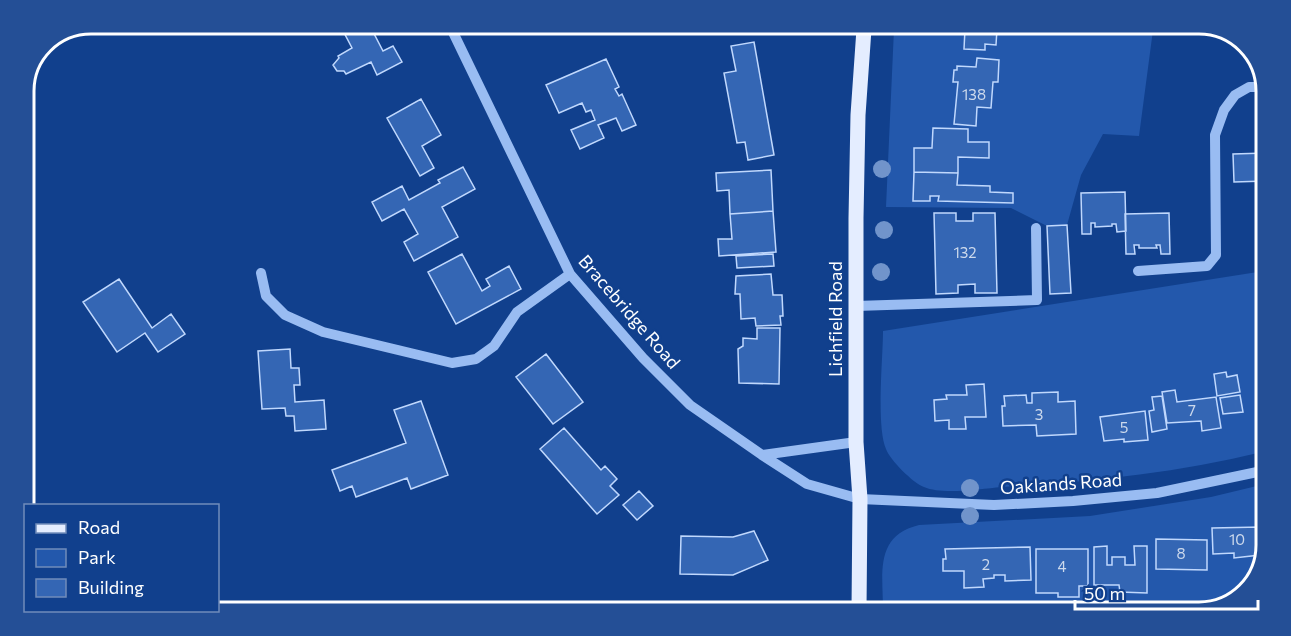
<svg xmlns="http://www.w3.org/2000/svg" width="1291" height="636" viewBox="0 0 1291 636" font-family="Commissioner,sans-serif">
<style>
.green{fill:#2358ac}
.building{fill:#3466b4;stroke:#c0d8fd;stroke-width:1.5}
.lines{fill:none;stroke-linecap:round;stroke-linejoin:round}
.minor{stroke:#99bcf2;stroke-width:10}
.major{stroke:#e4edff;stroke-width:15}
.tree{fill:#7194cb}
.labels{text-anchor:middle;stroke-width:5;stroke-linejoin:round;paint-order:stroke}
.number-label{font-size:15px;fill:#ccd9ec}
.street-label{font-size:18px;fill:#fff;stroke:#11408d}
.rim{fill:none;stroke:#fff;stroke-width:3}
</style>
<rect width="100%" height="100%" fill="#11408d"/>
<path class="green" d="M894 29 1153 30 1139 136 1103 134 1081 175 1067 225 1047 226 1011 208 886 207Z
M1264 271 1262 452C1176 473 1089 482 1001 487 981 489 942 495 924 487 913 483 890 460 886 449 876 426 883 358 883 331Z
M1261 485 1260 574 1237 601 1200 612 883 610C883 574 874 536 919 525L1090 516 1211 497Z"/>
<path class="building" d="M340 25 370 26 383 51 393 46 402 62 377 75 371 62 346 74 344 71H337L333 65 339 58 338 56 352 48Z
M965 29H997L996 45 985 44V50L964 49Z
M754 42 774 155 748 160 745 142 737 143 724 73 736 71 731 46Z
M977 58 999 60 998 82H993L991 108 977 107 976 126 954 124 958 82H953L954 70H957V66L976 67Z
M606 59 619 87 615 89 619 96 622 94 636 125 622 131 616 118 598 125 604 138 580 149 571 130 595 120 591 110 586 112 582 103 559 113 546 85Z
M421 99 441 135 422 146 434 168 420 176 387 118Z
M933 128 968 129V142H989V158L958 157V173L914 172V148H932Z
M1266 153V181L1234 182 1233 154Z
M463 167 475 189 442 207 458 237 414 261 404 242 418 234 404 209 382 221 372 202 402 186 409 200 440 183 438 180Z
M771 170 773 211 730 214 729 190 717 191 716 173Z
M914 172 958 173 957 185 990 186V192L1013 193V203L938 201 939 196H930V201H913Z
M1125 192 1126 231 1117 232 1116 224H1112V226L1095 227V223H1091V234H1082L1081 193Z
M773 211 776 252 719 256 718 239H732L730 214Z
M934 213H956V221H973V213H995L997 293H975V284L958 285V293L936 294Z
M1169 213 1170 254H1161L1160 245H1156L1157 248H1139V245H1134L1135 254H1126L1125 214Z
M1067 225 1071 293 1050 294 1047 226Z
M462 254 482 291 490 286 486 279 509 266 521 289 456 324 428 272Z
M773 254 774 266 737 268 736 256Z
M771 274 773 295H782L783 316H780L781 325 756 326 755 318 741 319 740 294H735L736 276Z
M119 279 152 328 171 314 185 334 158 352 145 333 117 352 83 302Z
M757 328H780L779 384 739 383 738 349 743 346V338L757 339Z
M290 349 291 368H299L300 385H294L295 402 324 400 326 429 295 431 294 416H286L285 408 262 409 258 351Z
M546 354 583 402 553 424 516 377Z
M1226 372 1227 377 1237 375 1240 392 1217 396 1214 374Z
M984 384 986 417H965L966 429H949V420L935 421 934 400 947 399 946 395H967L966 385Z
M1175 390 1177 402 1216 397 1221 428 1202 431 1201 421 1167 423 1162 392Z
M1058 392V402L1075 401 1076 434 1037 436 1036 425 1003 426 1002 406H1005L1004 396 1026 395 1027 403H1032V393Z
M1240 395 1243 412 1223 414 1220 398Z
M1162 396 1167 429 1152 432 1149 411 1154 410 1152 397Z
M421 401 448 475 411 489 407 478 356 497 352 486 340 491 332 470 406 443 394 410Z
M1145 411 1148 440 1124 442V439L1104 441 1100 417Z
M564 428 601 470 605 466 617 479 610 486 619 495 597 514 540 449Z
M639 491 653 506 637 520 623 505Z
M1261 527 1260 555 1234 558V553L1213 554 1212 528Z
M754 531 768 560 733 575 680 574 681 536 733 537Z
M1156 539 1207 540V570L1156 569Z
M1107 546V565H1112V557H1125V565H1135L1134 546H1147V593L1120 592 1119 585H1094V547Z
M1030 547 1031 580 1005 581V575H994V578L983 579 984 587 964 588V571H943V559H946L945 549Z
M1036 549H1088V586H1079V597H1058V593H1036Z
M707 605 751 608V609H707Z"/>
<g class="lines">
<path class="minor" d="M450 26 570 274 643 358 690 405 762 455
M1138 271 1207 266 1216 255 1215 135 1224 110 1235 95 1249 87H1267
M261 273 266 296 285 315 323 332 452 363 476 359 494 346 517 312 570 274
M856 306 1037 300 1036 228
M856 442 762 455 807 484 860 499 994 505 1073 501 1157 493 1262 471"/>
<path class="major" d="M859 610 860 499 856 442V218L858 115 864 29"/>
</g>
<g class="tree">
<circle cx="882" cy="169" r="9"/>
<circle cx="884" cy="230" r="9"/>
<circle cx="881" cy="272" r="9"/>
<circle cx="970" cy="488" r="9"/>
<circle cx="970" cy="516" r="9"/>
</g>
<g class="labels">
<g class="number-label">
<text x="974" y="100">138</text>
<text x="965" y="258">132</text>
<text x="1192" y="416">7</text>
<text x="1039" y="420">3</text>
<text x="1124" y="433">5</text>
<text x="1237" y="545">10</text>
<text x="1181" y="559">8</text>
<text x="986" y="570">2</text>
<text x="1062" y="572">4</text>
</g>
<g class="street-label">
<text transform="translate(629 312) rotate(49)" y="6">Bracebridge Road</text>
<text transform="translate(836 319) rotate(-90)" y="6">Lichfield Road</text>
<text transform="translate(1061 484) rotate(-4)" y="6">Oaklands Road</text>
</g>
</g>
<path d="M0 0H1291V636H0ZM91 34H1199A57 57 0 0 1 1256 91V545A57 57 0 0 1 1199 602H91A57 57 0 0 1 34 545V91A57 57 0 0 1 91 34Z" fill="#244f96" fill-rule="evenodd"/>
<path class="rim" d="M91 34H1199A57 57 0 0 1 1256 91V545A57 57 0 0 1 1199 602H91A57 57 0 0 1 34 545V91A57 57 0 0 1 91 34Z"/>
<rect x="24" y="504" width="195" height="108" fill="#11408d" stroke="#708cbb" stroke-width="1.5"/>
<rect x="36" y="524" width="30" height="9" fill="#e4edff" stroke="#708cbb" stroke-width="1.5"/>
<text x="78" y="534" font-size="18" fill="#ffffff">Road</text>
<rect x="36" y="549" width="30" height="18" fill="#2358ac" stroke="#708cbb" stroke-width="1.5"/>
<text x="78" y="564" font-size="18" fill="#ffffff">Park</text>
<rect x="36" y="579" width="30" height="18" fill="#3466b4" stroke="#708cbb" stroke-width="1.5"/>
<text x="78" y="594" font-size="18" fill="#ffffff">Building</text>
<path d="M1075 600v9h183v-9" fill="none" stroke="#ffffff" stroke-width="3"/>
<text x="1084" y="600" font-size="18" fill="#ffffff" stroke="#11408d" stroke-width="4.5" paint-order="stroke">50 m</text>
</svg>
